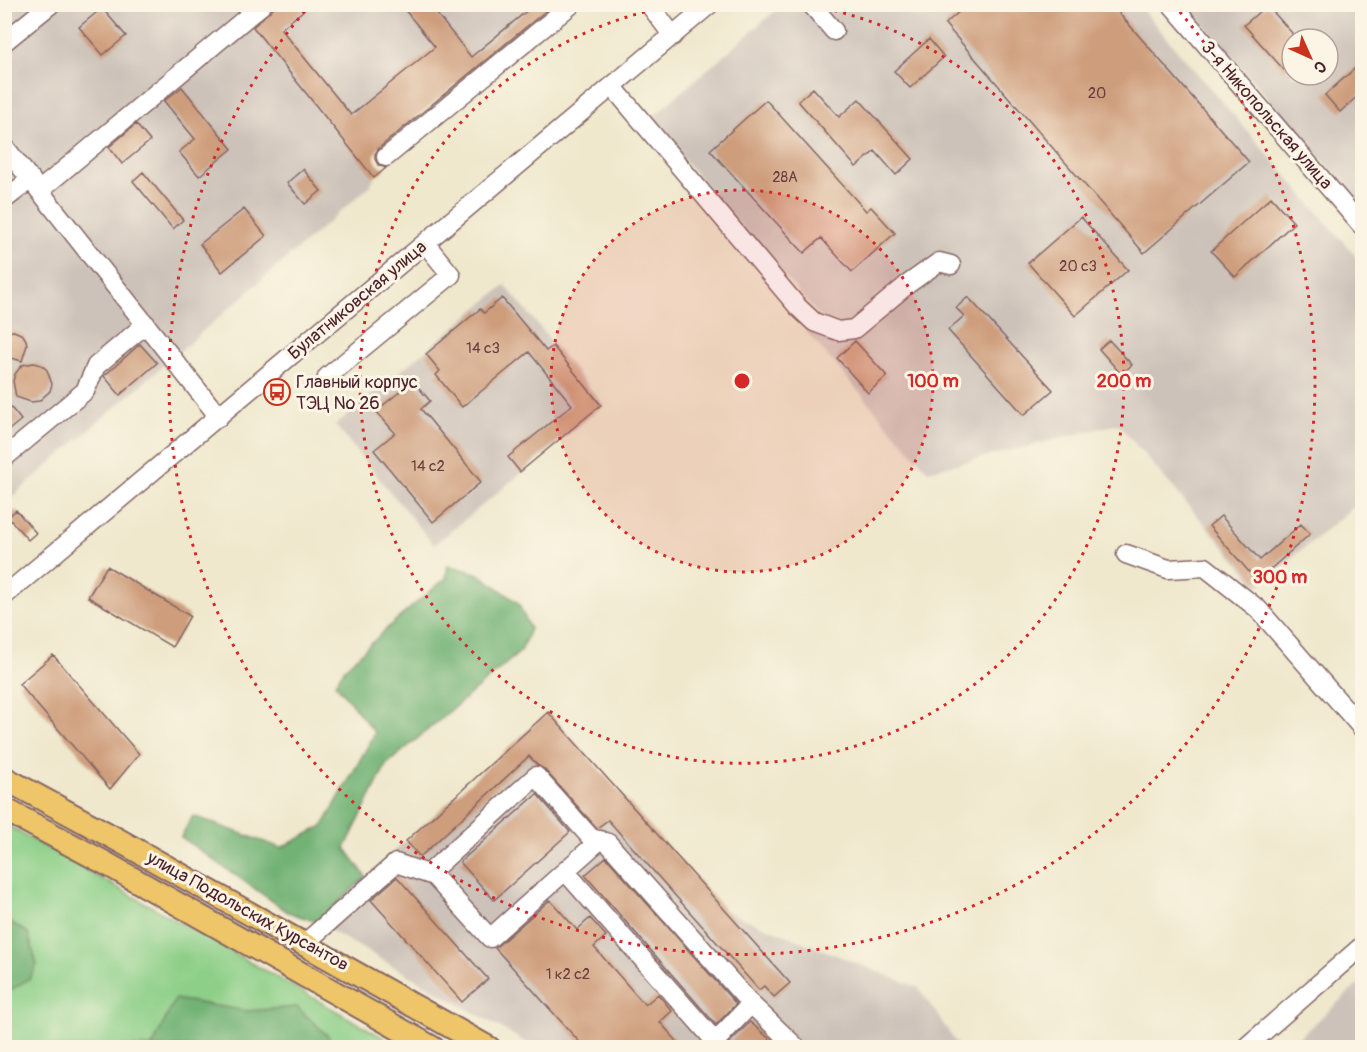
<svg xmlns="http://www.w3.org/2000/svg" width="1367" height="1052" viewBox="0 0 1367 1052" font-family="Pangolin,sans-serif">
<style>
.industrial{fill:#cdc2b9;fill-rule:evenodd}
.green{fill:#8dcf88;stroke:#6c775a;stroke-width:1.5}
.forest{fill:#72b274;stroke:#5e6850;stroke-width:1.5}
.building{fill:#ce9d7b}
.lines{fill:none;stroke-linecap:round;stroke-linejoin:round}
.minor-casing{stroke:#846564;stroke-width:21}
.major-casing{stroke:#846564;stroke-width:26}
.minor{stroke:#fff;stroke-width:18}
.major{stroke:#eec569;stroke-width:22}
.ring{fill:none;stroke:#d62828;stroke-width:3;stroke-dasharray:3 6}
.labels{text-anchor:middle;stroke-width:6;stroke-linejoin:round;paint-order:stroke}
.number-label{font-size:15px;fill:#6b3e3f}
.street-label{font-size:18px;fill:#4a1f2b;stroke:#fcf5e5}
.poi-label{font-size:18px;fill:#4a1f2b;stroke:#fcf5e5;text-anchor:start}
.centre{fill:#d62828;stroke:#fcf5e5;stroke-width:3}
.ring-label{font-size:18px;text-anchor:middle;font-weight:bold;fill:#d62828;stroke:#fcf5e5;stroke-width:6;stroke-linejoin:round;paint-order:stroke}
</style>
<rect width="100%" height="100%" fill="#fcf5e5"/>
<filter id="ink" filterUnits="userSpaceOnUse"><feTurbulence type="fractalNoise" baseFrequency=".0167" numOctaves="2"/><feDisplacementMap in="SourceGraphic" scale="12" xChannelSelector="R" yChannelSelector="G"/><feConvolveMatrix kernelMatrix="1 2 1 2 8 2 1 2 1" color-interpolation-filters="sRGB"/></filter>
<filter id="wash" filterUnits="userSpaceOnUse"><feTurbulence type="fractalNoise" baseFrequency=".008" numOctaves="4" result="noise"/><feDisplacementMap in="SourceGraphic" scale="24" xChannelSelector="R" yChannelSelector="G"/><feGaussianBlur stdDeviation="1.35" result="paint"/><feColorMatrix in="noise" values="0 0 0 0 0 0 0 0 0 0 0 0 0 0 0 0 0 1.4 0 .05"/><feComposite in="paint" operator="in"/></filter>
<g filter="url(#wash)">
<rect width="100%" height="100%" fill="#efe8cd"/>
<path class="industrial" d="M5 5H535L355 153 374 178 369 187 5 503Z
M782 5H1138L1362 263V500L1258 586 1118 424 928 471 805 330 820 317 649 120Z
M1186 5H1362V205ZM1292 39H1328V75H1292Z
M505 285 604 405 434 545 335 425Z
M548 712 725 911 919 988 959 1047H534L316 922Z
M1362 981V1047H1288Z"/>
<path class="green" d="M5 824 400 1047H5Z"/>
<path class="forest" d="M448 565 479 574 518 603 530 629 521 651 386 765 345 848 366 877 316 922 288 912 181 837 193 816 281 848 323 826 375 733 335 683 346 667 395 621 446 578Z
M5 919 28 933 37 965 30 978 5 994Z
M175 999 247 1011 297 1007 328 1036 334 1047H152Z"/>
<g id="blocks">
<path class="building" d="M277 4H311L281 29 351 115 435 47 400 4H429L471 57 535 4H554L379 148 375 154V159L378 165 386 168 374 178 253 27Z
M968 4H1111L1249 162 1144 253 945 24Z
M1267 5 1292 33V62L1284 70 1244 25Z
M102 8 126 36 103 55 79 27Z
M929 39 944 57 910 88 894 71Z
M1362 62V92L1340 112 1325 95Z
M182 87 232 149 199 176 179 152 195 139 164 101Z
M813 88 839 117 859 99 913 159 896 175 875 151 856 167 798 101Z
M766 100 866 211 871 207 895 233 852 272 821 238 804 253 710 150Z
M136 124 150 141 122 164 109 147Z
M303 169 321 191 305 204 287 183Z
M143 172 183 220 173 229 133 181Z
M1271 197 1294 223 1235 277 1211 251Z
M244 209 266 236 222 272 200 244Z
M1081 217 1128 270 1075 316 1028 263Z
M968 297 1053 390 1024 415 948 330 964 316 956 308Z
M502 298 546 351 553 346 601 405 520 472 508 457 572 405 529 352 462 407 436 375 440 371 426 354 480 309 484 313Z
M14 331 23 335 26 340 27 345 22 361 4 356V332Z
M1109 340 1132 365 1121 374 1099 349Z
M855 341 887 376 868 393 837 358Z
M140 344 157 363 120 395 104 376Z
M34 363 41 365 47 370 52 384 50 391 39 401 31 402 16 397 13 381 15 374 22 365Z
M413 381 430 401 421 409 481 482 433 522 374 450 395 433 376 411Z
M4 399 21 420 4 434Z
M16 510 36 533 28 540 8 517Z
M1221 516 1260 560 1301 524 1310 534 1257 581 1209 526Z
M107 566 190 616 172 647 88 597Z
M53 655 139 754 110 789 19 684Z
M548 712 790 983 774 997 764 986 759 990 608 820 597 828 544 769 537 765 529 756 420 857 406 841Z
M537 794 570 832 494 900 460 862Z
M606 857 736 1004 716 1025 585 875Z
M397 877 488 979 462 1002 371 900Z
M550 900 577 930 590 918 606 936 594 947 645 1005 658 994 672 1011 660 1022 682 1047H584L495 948Z
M750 1022 779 1047H725Z"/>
</g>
</g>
<g filter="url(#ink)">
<use href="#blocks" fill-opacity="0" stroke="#846564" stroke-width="1.5"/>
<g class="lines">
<defs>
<path id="minor" d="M649 4 673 36
M811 4 834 31
M1171 4 1362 226
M4 42 51 4
M612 86 798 307 814 322 838 331 854 329 908 284 939 262 951 265
M4 146 219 417
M386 157 572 4
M40 190 263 4
M4 200 31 179
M327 377 451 275 425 243
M4 458 85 391 96 366 146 324
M1126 554 1168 569 1205 567 1258 609 1362 728
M4 596 710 4
M565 871 600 840
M430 872 490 938 565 871 715 1041
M305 943 396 863 428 874 536 776 591 838 608 843 751 1004 709 1048
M751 1004 797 1048
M1245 1048 1362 946"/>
<path id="major" d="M4 778 120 841 489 1048
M4 809 107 864 433 1048"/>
</defs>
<use href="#minor" class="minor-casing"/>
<use href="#major" class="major-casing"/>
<use href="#minor" class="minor"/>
<use href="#major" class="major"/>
</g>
</g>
<circle cx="742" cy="381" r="191" fill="#d62828" fill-opacity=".12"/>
<g class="ring">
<circle cx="742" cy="381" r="191"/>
<path d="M808 5A382 382 0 1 1 676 5"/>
<path d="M1174 5A573 573 0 1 1 310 5"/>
</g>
<defs>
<symbol id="bus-ring" viewBox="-11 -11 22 22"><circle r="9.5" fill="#fcf5e5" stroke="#c8321e" stroke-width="1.5"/><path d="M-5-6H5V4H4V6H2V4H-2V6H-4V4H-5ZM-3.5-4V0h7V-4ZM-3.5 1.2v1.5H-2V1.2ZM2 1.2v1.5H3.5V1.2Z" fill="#c8321e"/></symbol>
</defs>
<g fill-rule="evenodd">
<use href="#bus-ring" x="262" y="377" width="30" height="30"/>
</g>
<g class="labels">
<g class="number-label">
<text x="1097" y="98">20</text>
<text x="785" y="182">28А</text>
<text x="1078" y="271">20 с3</text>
<text x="483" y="353">14 с3</text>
<text x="428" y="471">14 с2</text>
<text x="568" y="979">1 к2 с2</text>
</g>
<g class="street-label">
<text transform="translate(1267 115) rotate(49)" y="6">3-я Никопольская улица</text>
<text transform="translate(357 300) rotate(-40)" y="6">Булатниковская улица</text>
<text transform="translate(248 911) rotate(29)" y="6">улица Подольских Курсантов</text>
</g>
<g class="poi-label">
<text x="296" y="388">Главный корпус<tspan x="296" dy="21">ТЭЦ № 26</tspan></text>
</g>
</g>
<circle cx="742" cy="381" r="9" class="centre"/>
<g class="ring-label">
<text x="933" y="387">100 m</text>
<text x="1124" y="387">200 m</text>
<text x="1280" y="583">300 m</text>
</g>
<rect width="1367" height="1052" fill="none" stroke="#fcf5e5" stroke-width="24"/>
<g transform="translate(1310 57) rotate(135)"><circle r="28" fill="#fcf5e5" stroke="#b59f9b" stroke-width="1.5"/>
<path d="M0-4.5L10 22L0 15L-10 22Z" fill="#c8321e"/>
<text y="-9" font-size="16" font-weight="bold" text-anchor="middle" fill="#4a1f2b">С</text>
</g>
</svg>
